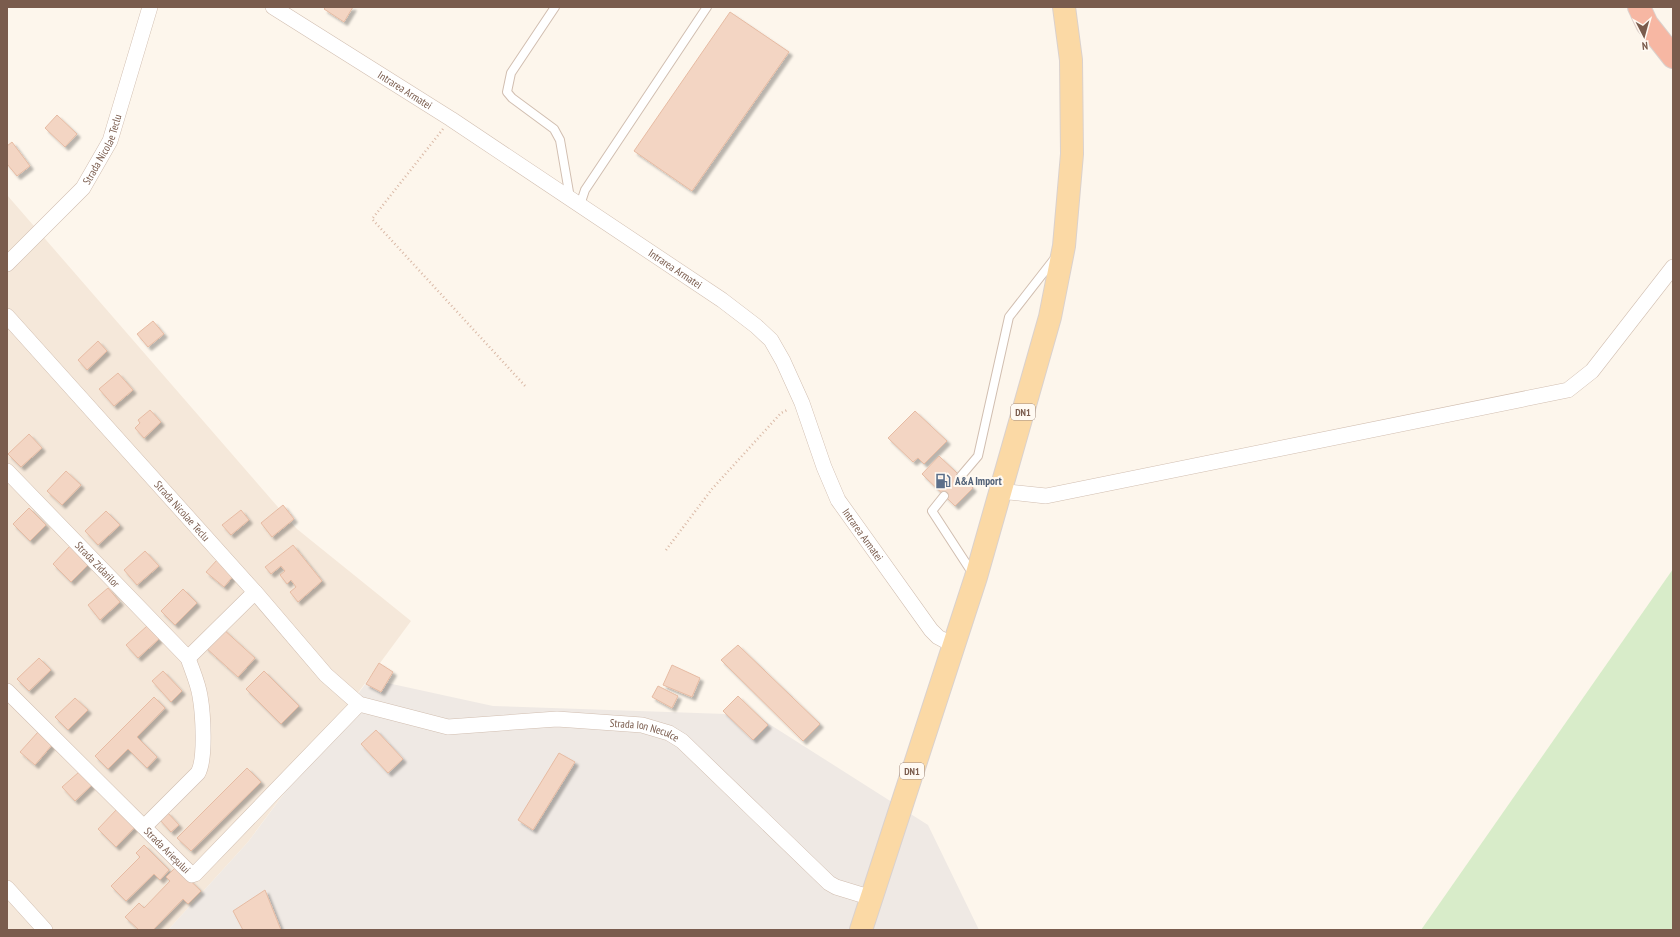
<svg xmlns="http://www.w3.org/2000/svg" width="1680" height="937" viewBox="0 0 1680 937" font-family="'PT Sans Narrow',sans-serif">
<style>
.residential{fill:#f5e8da}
.industrial{fill:#efe9e4}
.green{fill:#d8ecc9}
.building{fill:#f3d5c3;stroke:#e6bba3;filter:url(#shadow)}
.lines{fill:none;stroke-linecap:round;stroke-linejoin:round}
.lane-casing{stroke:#d1beb0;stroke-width:10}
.street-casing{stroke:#d1beb0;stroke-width:16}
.primary-casing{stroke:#dad1cd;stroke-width:24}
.highway-casing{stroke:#dad1cd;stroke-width:24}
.path{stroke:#d9b8a5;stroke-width:2.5;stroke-dasharray:1 3;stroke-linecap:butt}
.lane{stroke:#fff;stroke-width:8}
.street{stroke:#fff;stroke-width:15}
.primary{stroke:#fbd9a5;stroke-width:22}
.highway{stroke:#f7b7a3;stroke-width:22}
.labels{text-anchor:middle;stroke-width:4;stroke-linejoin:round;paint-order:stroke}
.shield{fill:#fffaf3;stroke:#a28b7f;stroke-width:1}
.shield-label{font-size:10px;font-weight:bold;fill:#7a5c4d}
.street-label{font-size:11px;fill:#7a5c4d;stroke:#fffaf3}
.service-label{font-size:11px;font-weight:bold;fill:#4e5e75;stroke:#fffaf3;text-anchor:start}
</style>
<defs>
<filter id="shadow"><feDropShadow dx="3.5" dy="3.5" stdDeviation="1" flood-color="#0004"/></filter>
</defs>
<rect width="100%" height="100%" fill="#fdf6ec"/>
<path class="residential" d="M7 195 297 529 411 621 248 842 168 930H7Z"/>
<path class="industrial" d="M369 679 493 706 755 715 928 825 979 930H168L248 842Z"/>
<path class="green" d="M1673 569V930H1421Z"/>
<path class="building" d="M326 7H353L344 22 324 9Z
M730 12 789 52 692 191 634 151Z
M57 115 77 134 65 147 45 128Z
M12 142 30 166 17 176 7 164V146Z
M153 321 164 334 148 347 137 334Z
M98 341 107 351 87 370 78 360Z
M118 373 133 390 114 406 99 389Z
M150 410 161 422 144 438 135 428 140 423 138 420Z
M915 411 947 441 924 464 918 458 913 462 888 438Z
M29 434 42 448 21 467 8 454Z
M939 456 973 488 955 506 922 474Z
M66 471 81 485 62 505 47 491Z
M283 505 294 519 272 537 261 523Z
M29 508 46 525 30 541 13 524Z
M241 510 249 520 231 535 222 525Z
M106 511 120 525 98 545 85 531Z
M293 545 322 581 298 602 290 592 296 587 291 580 287 584 280 575 285 571 281 566 271 574 265 567Z
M70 546 89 564 71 582 53 564Z
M145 551 159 566 137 585 124 570Z
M217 560 234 575 224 587 206 572Z
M108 588 120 602 100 620 88 605Z
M183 589 197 603 175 625 161 611Z
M147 626 159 639 138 658 126 645Z
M222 628 255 658 238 677 205 647Z
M738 645 820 724 803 741 721 660Z
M39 658 51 670 29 691 17 679Z
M379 663 393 672 381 692 366 684Z
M672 665 700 678 692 697 663 685Z
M163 671 182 691 171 702 152 681Z
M264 671 299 706 281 724 246 689Z
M658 686 678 696 672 708 652 697Z
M738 696 768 725 753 740 723 711Z
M154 697 165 708 137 737 157 757 147 768 128 749 108 769 95 756Z
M75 698 88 710 68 730 55 717Z
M376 730 403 759 388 773 361 744Z
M38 732 52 745 35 765 20 752Z
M559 753 575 762 533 830 518 820Z
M247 768 261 782 191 851 177 838Z
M79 772 92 785 75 801 62 787Z
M117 809 135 827 116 847 98 829Z
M167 812 179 825 171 832 159 819Z
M144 845 169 870 160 880 154 874 126 901 111 886 140 857 136 853Z
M176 867 201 891 188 904 183 899 153 930H139L125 917 139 903 144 908 170 881 166 877Z
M265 890 281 930H243L233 911Z"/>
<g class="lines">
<defs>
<path id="lane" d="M555 7 511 73 507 92 512 98 554 129 560 140 570 198
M580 205 585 190 707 7
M961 476 978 456 1009 317 1055 258
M944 496 932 511 973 574"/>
<g id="street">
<path id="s1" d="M273 7 451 119 722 300 756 326 771 340 783 361 802 403 824 467 838 500 931 630 938 637 953 645"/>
<path id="s2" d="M7 264 83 188 110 141 150 7"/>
<path id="s3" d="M7 316 255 592 326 675 359 704 448 727 557 719 642 725 669 733 682 741 829 883 836 887 872 898"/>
<path id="s4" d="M7 471 188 658C192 670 198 683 200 696 203 713 206 759 198 773L144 827"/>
<path d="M1000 491 1046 496 1568 390 1592 371 1673 267"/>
<path d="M188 658 255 592"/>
<path id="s5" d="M7 691 192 875 195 874 359 704"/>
<path d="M7 888 45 930"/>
</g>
<path id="primary" d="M861 930 976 577 1050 317 1064 246 1072 154 1071 60 1064 7"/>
<path id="highway" d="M1639 7 1647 24 1673 57"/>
</defs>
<use href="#lane" class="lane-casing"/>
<use href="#street" class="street-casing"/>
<use href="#primary" class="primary-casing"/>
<use href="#highway" class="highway-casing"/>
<path class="path" d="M443 129 372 219 527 388
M666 550 712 489 781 413 789 409"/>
<use href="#lane" class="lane"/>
<use href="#street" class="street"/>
<use href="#primary" class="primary"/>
<use href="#highway" class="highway"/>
</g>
<defs>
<symbol id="fuel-bare" viewBox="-9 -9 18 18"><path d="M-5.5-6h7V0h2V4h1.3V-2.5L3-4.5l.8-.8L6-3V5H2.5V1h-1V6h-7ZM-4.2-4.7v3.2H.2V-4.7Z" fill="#5c6f8a" stroke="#fffaf3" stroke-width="2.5" paint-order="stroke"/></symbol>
</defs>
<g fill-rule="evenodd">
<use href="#fuel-bare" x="932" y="470" width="22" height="22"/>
</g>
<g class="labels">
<g class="shield">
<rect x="1011" y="404" width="24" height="16" rx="3"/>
<rect x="900" y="763" width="24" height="16" rx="3"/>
</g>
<g class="shield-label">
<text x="1023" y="416">DN1</text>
<text x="912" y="775">DN1</text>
</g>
<g class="street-label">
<text dy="4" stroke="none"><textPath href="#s1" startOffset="156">Intrarea Armatei</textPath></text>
<text dy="4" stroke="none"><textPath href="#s2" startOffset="151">Strada Nicolae Teclu</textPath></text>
<text dy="4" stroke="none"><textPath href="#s1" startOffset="480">Intrarea Armatei</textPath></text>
<text dy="4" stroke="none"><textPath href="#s3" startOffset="262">Strada Nicolae Teclu</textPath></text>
<text dy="4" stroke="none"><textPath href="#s1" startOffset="816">Intrarea Armatei</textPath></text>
<text dy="4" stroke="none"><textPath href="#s4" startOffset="130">Strada Zidarilor</textPath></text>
<text dy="4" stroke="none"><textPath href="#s3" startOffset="814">Strada Ion Neculce</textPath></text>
<text dy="4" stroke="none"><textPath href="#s5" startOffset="226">Strada Arieșului</textPath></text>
</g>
<g class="service-label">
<text x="955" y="485">A&amp;A Import</text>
</g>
</g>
<rect width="1680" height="937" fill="none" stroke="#7a5c4d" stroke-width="16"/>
<g transform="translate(1644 36) rotate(174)" stroke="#fffaf3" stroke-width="3" paint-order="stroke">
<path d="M0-3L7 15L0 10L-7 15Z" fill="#7a5c4d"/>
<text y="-6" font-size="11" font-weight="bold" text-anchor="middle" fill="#7a5c4d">N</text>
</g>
</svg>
